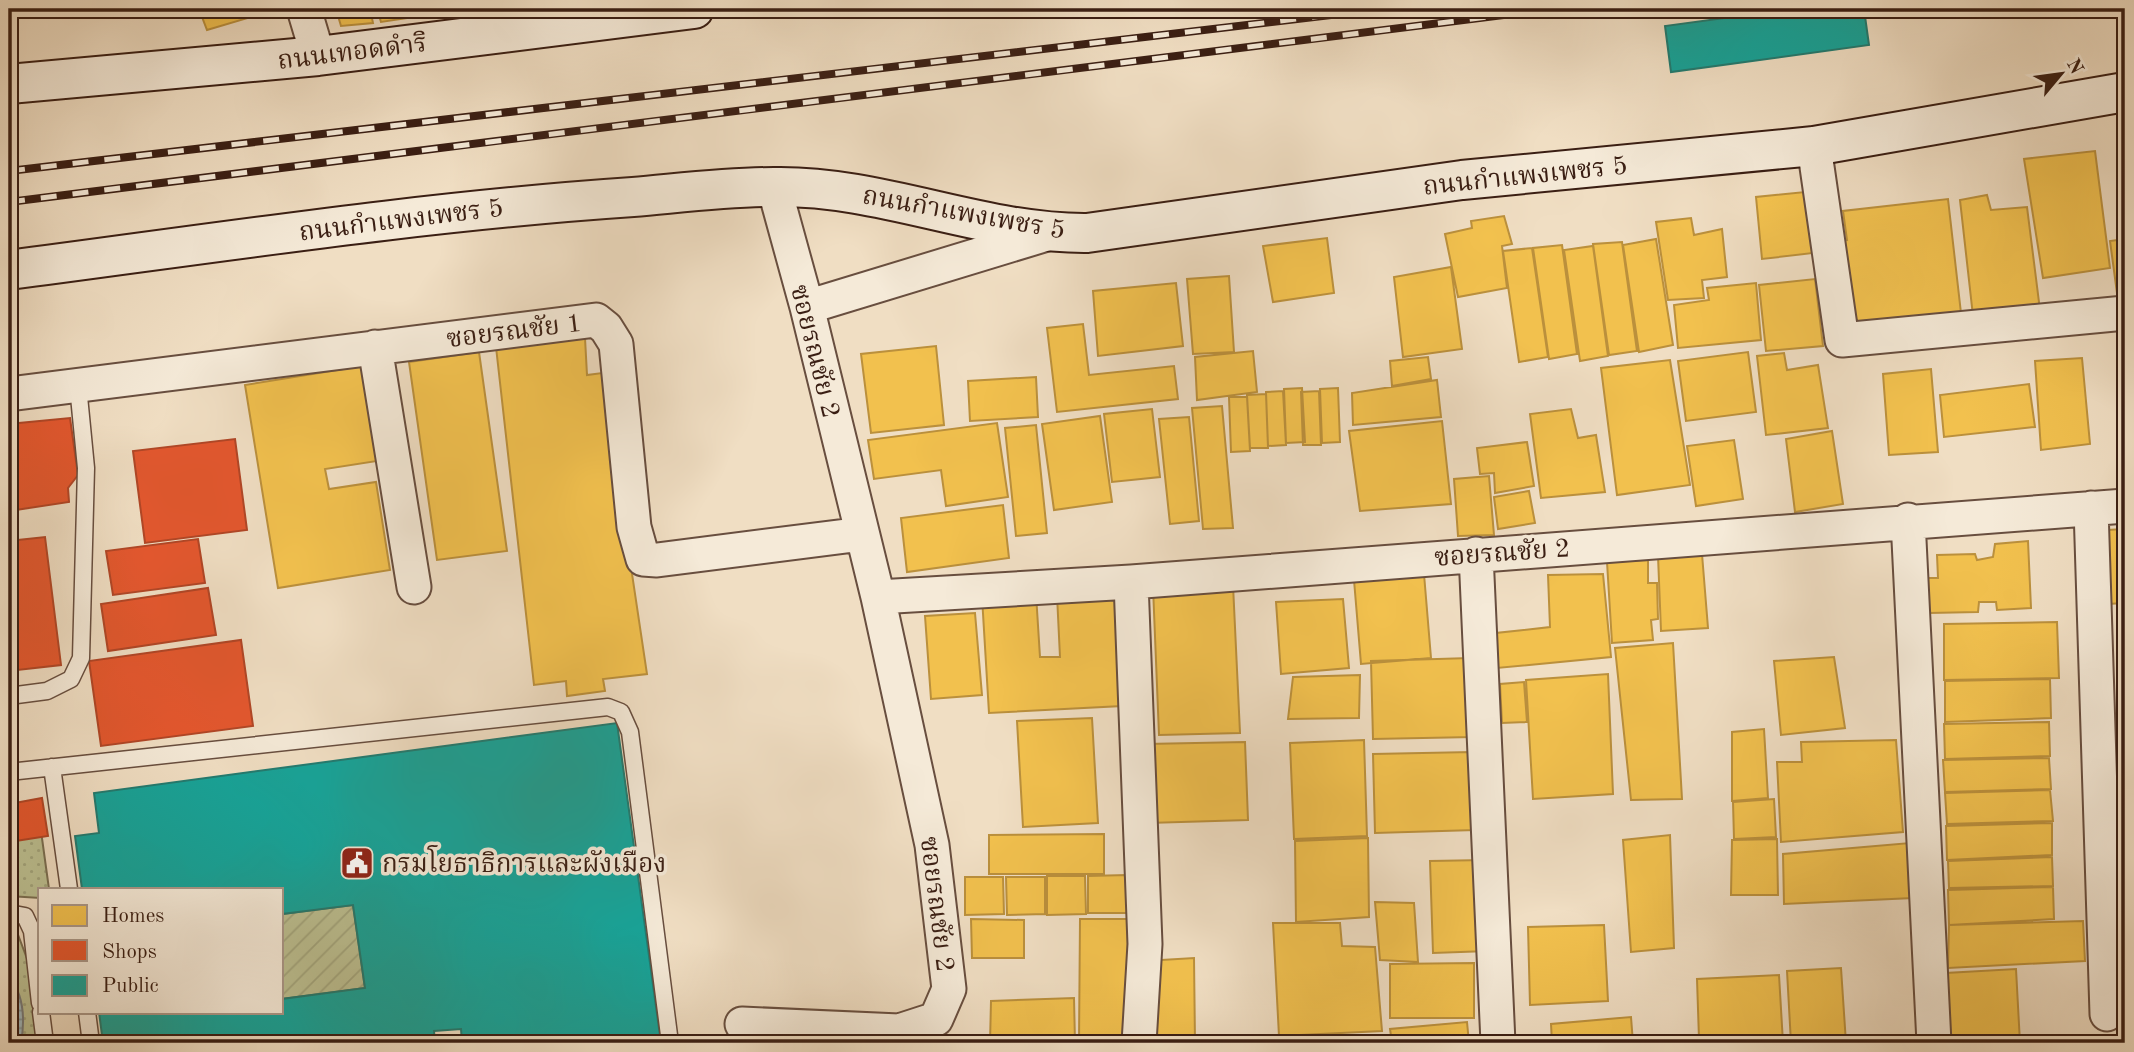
<svg xmlns="http://www.w3.org/2000/svg" width="2134" height="1052" viewBox="0 0 2134 1052" font-family="'Old Standard TT','Noto Serif Thai',serif">
<style>
.grass{fill:url(#grass-dots);stroke:#7b6f52;stroke-width:2}
.garden{fill:url(#garden-furrows);stroke:#7b6f52;stroke-width:2}
.water{fill:url(#water-rules);stroke:#777b7a;stroke-width:2}
.homes{fill:#f2c14e;stroke:#bb903c;stroke-width:2}
.shops{fill:#e4572e;stroke:#b14626;stroke-width:2}
.public{fill:#17a398;stroke:#227b70;stroke-width:2}
.lines{fill:none;stroke-linecap:round;stroke-linejoin:round}
.lane-casing{stroke:#684e3f;stroke-width:19}
.street-casing{stroke:#684e3f;stroke-width:37}
.secondary-casing{stroke:#3a1e13;stroke-width:42}
.lane{stroke:#f5ead8;stroke-width:16}
.street{stroke:#f5ead8;stroke-width:33}
.secondary{stroke:#f5ead8;stroke-width:38}
.rail-casing{stroke:#3a1e13;stroke-width:8}
.rail{stroke:#f5ead8;stroke-width:5;stroke-dasharray:16;stroke-linecap:butt}
.labels{text-anchor:middle;stroke-width:7;stroke-linejoin:round;paint-order:stroke}
.street-label{font-size:26px;fill:#3a1e13;stroke:#f5ead8}
.poi-label{font-size:26px;fill:#3a1e13;stroke:#f5ead8;text-anchor:start}
</style>
<defs>
<pattern id="grass-dots" width="8" height="8" patternUnits="userSpaceOnUse" patternTransform="scale(1.75)"><rect width="8" height="8" fill="#bcc092"/><path d="M2 2h.1M6 6h.1" fill="none" stroke="#a2a57d" stroke-width="1.8" stroke-linecap="round"/></pattern>
<pattern id="garden-furrows" width="10" height="10" patternUnits="userSpaceOnUse" patternTransform="scale(1.75)"><rect width="10" height="10" fill="#bcc092"/><path d="M-1 1l2-2M0 10L10 0M9 11l2-2" fill="none" stroke="#a2a57d"/></pattern>
<pattern id="water-rules" width="6" height="5" patternUnits="userSpaceOnUse" patternTransform="scale(1.75)"><rect width="6" height="5" fill="#a0b9bf"/><path d="M0 2.5h6" fill="none" stroke="#83969a"/></pattern>
</defs>
<rect width="100%" height="100%" fill="#f0dec3"/>
<filter id="stains"><feTurbulence type="fractalNoise" baseFrequency=".00286" numOctaves="4"/><feColorMatrix values="0 0 0 0 .2 0 0 0 0 .09 0 0 0 0 .02 0 0 0 .5 -.17"/></filter>
<radialGradient id="worn" r=".72"><stop offset=".6" stop-color="#630" stop-opacity="0"/><stop offset="1" stop-color="#630" stop-opacity=".3"/></radialGradient>
<path class="grass" d="M41 831 49 889H40V898L9 896V834Z
M9 930 17 932 29 964 37 1043H9Z"/>
<path class="garden" d="M353 905 365 988 282 999V914Z"/>
<path class="water" d="M9 977C25 996 25 1020 21 1043H9Z"/>
<path class="homes" d="M199 9H267L268 12 207 30Z
M336 9H370L373 23 341 26Z
M377 9H468L381 22Z
M2095 151 2110 268 2043 278 2024 159Z
M1805 192 1813 253 1762 259 1756 197Z
M1987 195 1991 210 2027 207 2040 310 1973 316 1960 200Z
M1948 199 1962 322 1847 337 1832 241 1847 240 1843 211Z
M1504 216 1512 244 1502 246 1507 288 1458 297 1445 234 1472 228 1471 221Z
M1691 218 1694 235 1722 229 1727 277 1702 280 1704 298 1668 300 1656 222Z
M1327 238 1334 293 1273 302 1263 246Z
M1656 239 1673 345 1639 352 1623 245Z
M2125 239V308H2119L2110 241Z
M1622 242 1637 351 1609 355 1593 244Z
M1562 245 1577 354 1549 359 1533 248Z
M1593 246 1608 356 1580 361 1564 250Z
M1532 248 1548 357 1519 362 1503 251Z
M1451 267 1462 349 1403 357 1394 277Z
M1229 276 1234 352 1193 354 1187 279Z
M1815 279 1823 346 1766 351 1759 285Z
M1176 283 1183 346 1098 356 1093 291Z
M1756 283 1761 340 1678 348 1674 305 1709 300 1707 288Z
M1083 324 1089 375 1174 366 1178 399 1057 412 1047 328Z
M585 338 587 375 602 373 647 674 603 679 605 691 567 696 566 681 534 685 496 347Z
M936 346 944 425 871 433 861 354Z
M1253 351 1257 392 1197 400 1195 357Z
M479 352 507 551 437 560 409 362Z
M1748 352 1756 412 1686 421 1678 361Z
M1784 353 1787 370 1818 365 1828 428 1766 435 1757 356Z
M1428 357 1431 379 1392 386 1390 361Z
M2082 358 2090 444 2041 450 2035 361Z
M1670 360 1690 485 1617 495 1601 368Z
M362 366 377 461 325 469 329 489 376 482 390 570 278 588 245 385Z
M1931 369 1938 452 1889 455 1883 374Z
M1036 377 1038 417 970 421 968 381Z
M1437 380 1441 417 1353 425 1352 393Z
M2029 384 2035 427 1944 437 1940 395Z
M1302 388 1305 442 1286 443 1284 389Z
M1338 388 1340 442 1322 443 1320 389Z
M1283 391 1286 445 1268 446 1266 392Z
M1319 391 1321 445H1303L1301 392Z
M1266 394 1268 448H1250L1247 395Z
M1229 397H1247L1250 451 1231 452Z
M1222 406 1233 528 1203 529 1192 408Z
M1152 409 1160 477 1112 482 1104 414Z
M1571 409 1578 438 1596 435 1605 492 1541 498 1530 414Z
M1100 416 1112 502 1054 510 1042 424Z
M1189 417 1199 521 1170 524 1159 419Z
M1442 421 1451 504 1360 511 1349 431Z
M997 423 1008 497 946 506 941 470 874 479 868 440Z
M1036 425 1047 533 1016 536 1005 428Z
M1832 431 1843 504 1795 512 1786 439Z
M1734 440 1743 499 1696 506 1687 446Z
M1527 442 1534 486 1495 493 1494 473 1480 474 1477 448Z
M1489 476 1494 535 1458 536 1454 479Z
M1529 491 1535 523 1498 529 1494 497Z
M1003 505 1009 558 907 572 901 518Z
M2125 529V603L2107 604V530Z
M2028 541 2031 608 1997 610 1996 602H1979L1978 612 1929 613 1927 578H1938L1937 555 1975 554 1977 560 1993 557 1995 544Z
M1702 554 1708 628 1661 631 1658 556Z
M1648 560V583H1657L1658 619 1651 620 1653 640 1612 643 1607 562Z
M1424 574 1431 658 1361 664 1354 580Z
M1603 574 1611 657 1497 668 1496 633 1550 627 1548 575Z
M1233 585 1240 733 1159 735 1153 587Z
M1115 592 1122 706 989 713 982 597 1036 594 1040 657H1060L1057 595Z
M1343 599 1349 668 1281 674 1276 602Z
M975 613 982 695 931 699 925 616Z
M2120 618H2125V683H2122Z
M2057 622 2059 678 1944 680V624Z
M1673 643 1682 799 1631 800 1615 648Z
M1834 657 1845 728 1781 735 1774 661Z
M1470 658 1473 737 1373 739 1371 661Z
M1608 674 1613 794 1533 799 1526 680Z
M1360 675 1359 718 1288 719 1293 677Z
M2050 679 2051 718 1945 722V681Z
M1524 682 1527 722 1502 723 1500 684Z
M1092 718 1098 823 1023 827 1017 721Z
M2049 722 2050 756 1945 759 1944 724Z
M1764 729 1768 798 1732 801V732Z
M1364 740 1367 836 1294 839 1290 743Z
M1896 740 1903 832 1781 842 1777 762H1802L1801 742Z
M1245 742 1248 820 1148 823 1146 744Z
M1472 752 1475 830 1375 833 1373 754Z
M2049 758 2051 789 1945 792 1943 760Z
M2050 790 2053 821 1947 824 1945 793Z
M1774 799 1776 837 1734 839 1733 802Z
M2052 823V855L1947 860 1946 826Z
M1104 834V874H989V835Z
M1670 835 1674 948 1631 952 1623 840Z
M1368 838 1369 917 1296 922 1295 841Z
M1777 839 1778 895H1731L1732 840Z
M1910 843 1913 898 1784 904 1783 854Z
M2052 857 2053 886 1949 888 1948 861Z
M1485 860 1488 951 1433 953 1430 861Z
M1127 875V913H1088V876Z
M1047 876H1085L1086 914 1047 915Z
M965 877H1003L1004 914 965 915Z
M1006 877H1045V914L1007 915Z
M2053 887 2054 919 1949 925 1948 890Z
M1375 902 1414 903 1418 962 1380 960Z
M971 919 1024 920V958H972Z
M1080 919H1128L1127 1043H1079Z
M2083 921 2085 961 1948 968 1949 925Z
M1273 923H1340L1342 946 1375 947 1382 1031 1279 1036Z
M1604 925 1608 1001 1530 1005 1528 927Z
M1194 958 1195 1043H1143L1145 961Z
M1474 963V1018H1390V964Z
M1841 968 1846 1043H1791L1787 971Z
M2016 969 2020 1043H1949L1946 973Z
M1779 975 1783 1043H1635L1699 1039 1697 979Z
M1074 998 1075 1043H990L991 1001Z
M1631 1017 1633 1043H1552L1551 1024Z
M1467 1022 1469 1043H1392L1390 1029Z"/>
<path class="shops" d="M70 418 78 475 68 488 69 502 9 511V424Z
M235 439 247 530 145 543 133 451Z
M45 537 61 665 9 671V541Z
M198 539 205 583 113 595 106 551Z
M208 588 216 635 108 651 101 604Z
M241 640 253 726 101 746 89 661Z
M42 798 48 836 9 842V804Z"/>
<path class="public" d="M1791 9H1864L1869 45 1671 72 1665 26Z
M617 723 661 1043H462L461 1029 434 1031 435 1043H103L99 1012H282V999L365 988 353 905 282 914V889H82L75 836 99 833 94 793Z"/>
<g class="lines">
<defs>
<path id="lane" d="M9 696 47 691 71 679 81 658 86 468 78 386
M52 767 69 889
M9 772 608 707 621 712 630 732 670 1043
M9 913 25 916 32 931 40 1003
M41 1012 45 1043
M87 1012 91 1043"/>
<path id="street" d="M304 9 318 56
M1814 146 1842 340 2125 313
M807 307 1050 233
M375 347 414 587
M9 394 596 320 606 328 616 344 634 527 643 559 657 560 862 534
M2091 508 2107 1014
M1908 520 1934 1043
M1476 554 1498 1043
M1131 582 1145 944 1139 1043
M878 597 1131 582 2125 506
M742 1024 899 1031 936 1019 949 989 932 845 878 597 807 307 774 187"/>
<path id="secondary" d="M9 84 318 56 694 9
M9 270C216 243 424 211 633 197 680 193 727 187 774 187 882 185 982 234 1087 233L1462 180 1814 146 2125 92"/>
</defs>
<use href="#lane" class="lane-casing"/>
<use href="#street" class="street-casing"/>
<use href="#secondary" class="secondary-casing"/>
<use href="#lane" class="lane"/>
<use href="#street" class="street"/>
<use href="#secondary" class="secondary"/>
<defs>
<path id="rail" d="M9 171 1382 9
M9 202 1552 9"/>
</defs>
<use href="#rail" class="rail-casing"/>
<use href="#rail" class="rail"/>
</g>
<defs>
<symbol id="civic-square" viewBox="-11 -11 22 22"><rect x="-9" y="-9" width="18" height="18" rx="4" fill="#8f2418" stroke="#f5ead8"/><path d="M-.6-6.5H3V-4.5H.6V-3L4-1V1h2V6H-6V1h2V-1L-.6-3ZM-1.2 2.5V6h2.4V2.5Z" fill="#fff"/></symbol>
</defs>
<g fill-rule="evenodd">
<use href="#civic-square" x="338" y="844" width="38" height="38"/>
</g>
<g class="labels">
<g class="street-label">
<text transform="translate(352 51) rotate(-7)" y="9">ถนนเทอดดำริ</text>
<text transform="translate(1525 175) rotate(-6)" y="9">ถนนกำแพงเพชร 5</text>
<text transform="translate(964 212) rotate(10)" y="9">ถนนกำแพงเพชร 5</text>
<text transform="translate(401 219) rotate(-7)" y="9">ถนนกำแพงเพชร 5</text>
<text transform="translate(514 330) rotate(-7)" y="9">ซอยรณชัย 1</text>
<text transform="translate(816 351) rotate(76)" y="9">ซอยรณชัย 2</text>
<text transform="translate(1502 552) rotate(-4)" y="9">ซอยรณชัย 2</text>
<text transform="translate(938 904) rotate(83)" y="9">ซอยรณชัย 2</text>
</g>
<g class="poi-label">
<text x="382" y="872">กรมโยธาธิการและผังเมือง</text>
</g>
</g>
<rect width="2134" height="1052" fill="none" stroke="#f0dec3" stroke-width="35"/>
<rect x="10" y="10" width="2113" height="1031" fill="none" stroke="#3a1e13" stroke-width="3.5"/>
<rect x="18" y="18" width="2099" height="1017" fill="none" stroke="#3a1e13" stroke-width="2"/>
<rect x="38" y="888" width="245" height="126" fill="#f5ead8" stroke="#aa9889" stroke-width="2"/>
<rect x="52" y="905" width="35" height="21" fill="#f2c14e" stroke="#aa9889" stroke-width="2"/>
<text x="102" y="922" font-size="21" fill="#3a1e13">Homes</text>
<rect x="52" y="940" width="35" height="21" fill="#e4572e" stroke="#aa9889" stroke-width="2"/>
<text x="102" y="958" font-size="21" fill="#3a1e13">Shops</text>
<rect x="52" y="975" width="35" height="21" fill="#17a398" stroke="#aa9889" stroke-width="2"/>
<text x="102" y="992" font-size="21" fill="#3a1e13">Public</text>
<g transform="translate(2061 74) rotate(61)" stroke="#f5ead8" stroke-width="5" paint-order="stroke">
<path d="M0-5L12 26L0 18L-12 26Z" fill="#3a1e13"/>
<text y="-10" font-size="19" font-weight="bold" text-anchor="middle" fill="#3a1e13">N</text>
</g>
<rect width="100%" height="100%" filter="url(#stains)"/>
<rect width="100%" height="100%" fill="url(#worn)"/>
</svg>
